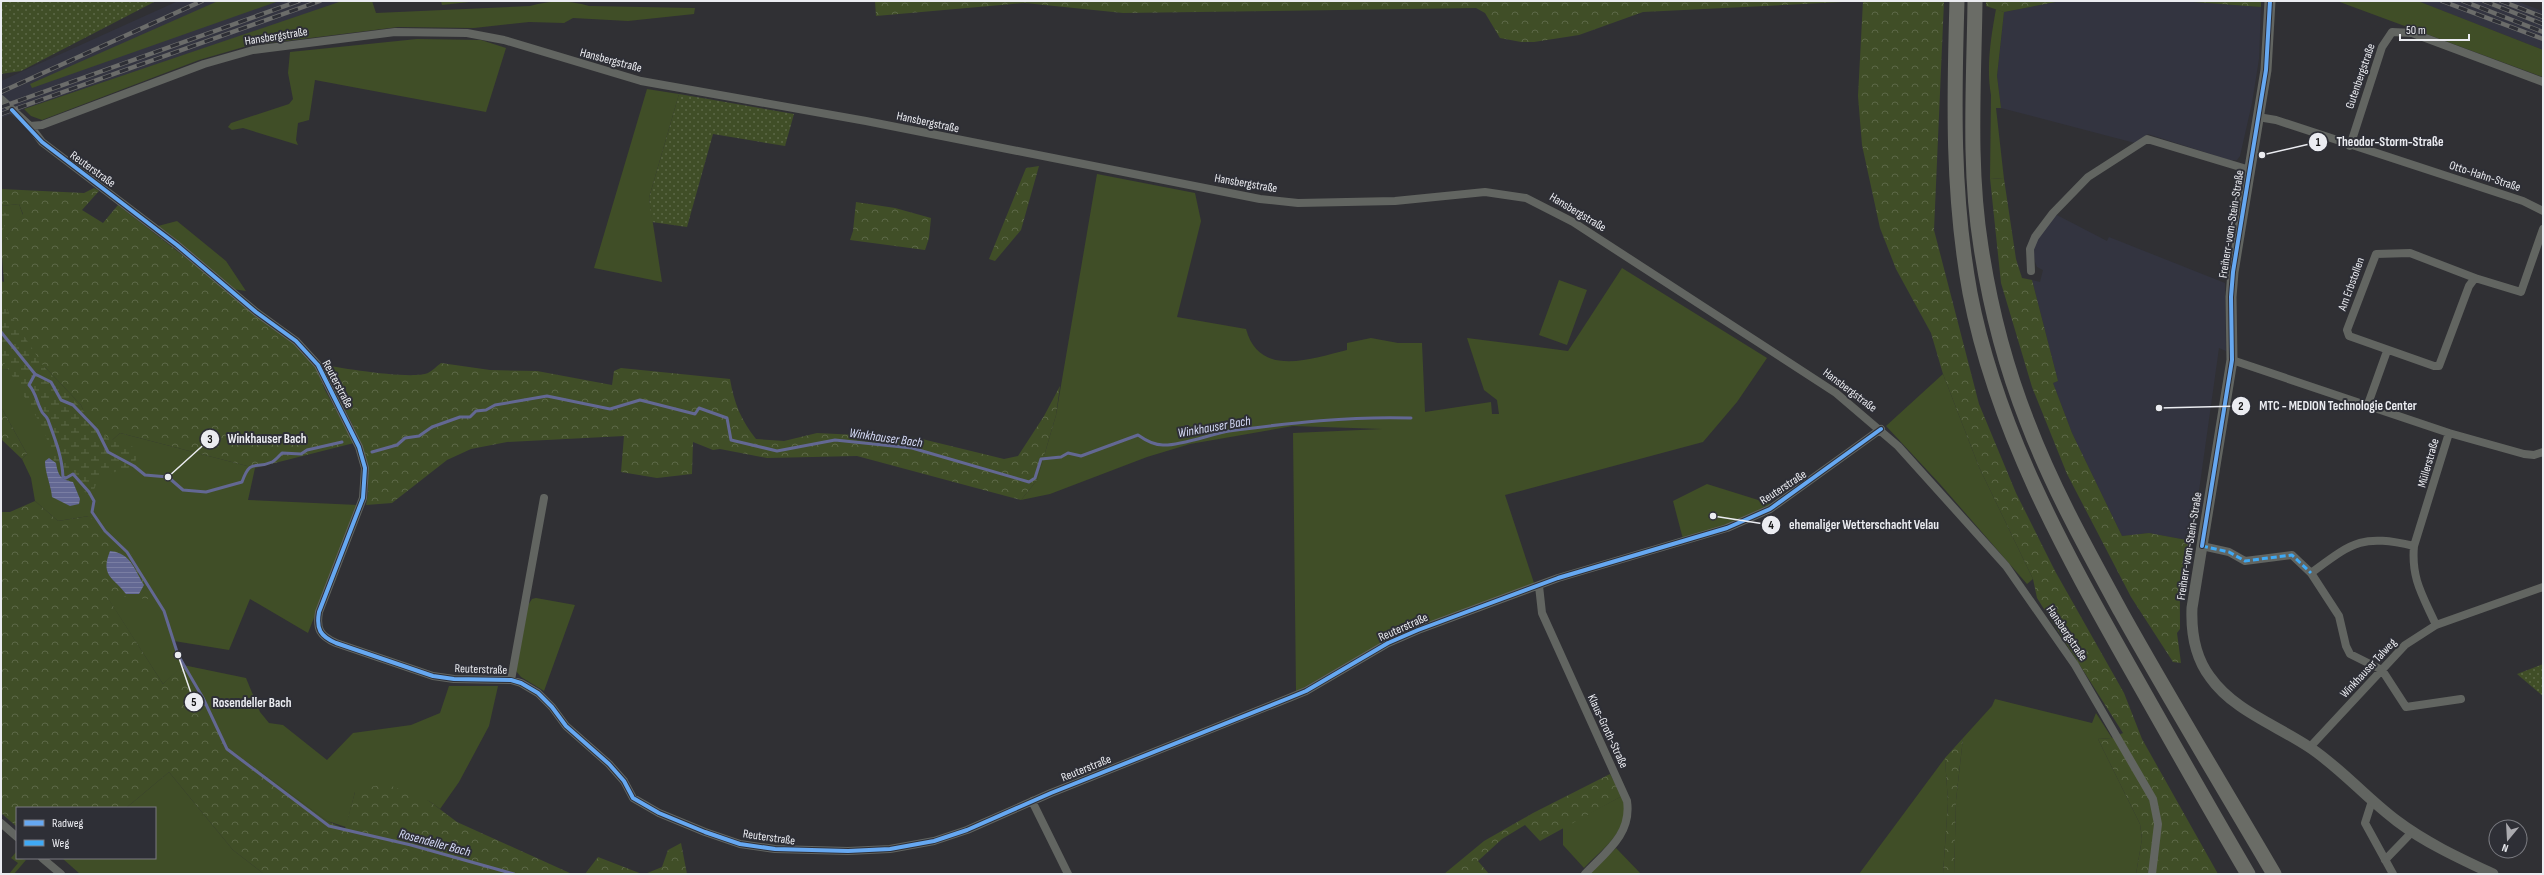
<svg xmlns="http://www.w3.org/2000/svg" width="2544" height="875" viewBox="0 0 2544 875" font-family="'Sofia Sans Condensed',sans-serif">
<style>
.built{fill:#333440}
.grass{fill:#404e27}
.forest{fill:url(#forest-crowns)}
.wetland{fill:url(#wetland-marsh)}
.park{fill:url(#park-dots)}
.water{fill:url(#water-rules)}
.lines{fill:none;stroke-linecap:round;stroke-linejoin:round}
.stream{stroke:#636893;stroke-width:3}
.minor{stroke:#626561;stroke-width:8}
.tertiary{stroke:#626561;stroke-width:11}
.motorway{stroke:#6a6c66;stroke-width:15}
.rail-casing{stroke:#6b6c6a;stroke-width:4.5}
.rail{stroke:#2e2f36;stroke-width:3;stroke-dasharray:9;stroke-linecap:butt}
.quiet{stroke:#3fa9f5;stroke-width:3;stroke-dasharray:6 3;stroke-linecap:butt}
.cycleway-casing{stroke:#2e2f36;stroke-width:6}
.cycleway{stroke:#66a8f1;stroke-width:4}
.labels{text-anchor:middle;stroke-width:4;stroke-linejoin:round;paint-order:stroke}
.street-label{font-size:12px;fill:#ebecf1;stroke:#2e2f36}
.water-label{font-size:13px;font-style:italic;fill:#d7dcf9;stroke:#2e2f36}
.leader{fill:none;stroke:#ebecf1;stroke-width:1.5}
.callout-dot{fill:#ebecf1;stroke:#2e2f36;stroke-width:1.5}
.mark-label{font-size:12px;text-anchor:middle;font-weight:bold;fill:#111}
.callout-label{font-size:13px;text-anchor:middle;font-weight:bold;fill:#ebecf1;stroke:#2e2f36;stroke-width:4;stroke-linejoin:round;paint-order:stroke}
</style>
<defs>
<pattern id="forest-crowns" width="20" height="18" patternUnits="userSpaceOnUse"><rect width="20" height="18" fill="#404e27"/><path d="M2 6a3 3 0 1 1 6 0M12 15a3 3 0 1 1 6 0" fill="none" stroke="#5c6847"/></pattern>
<pattern id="wetland-marsh" width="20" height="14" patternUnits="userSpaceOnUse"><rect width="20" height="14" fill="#404e27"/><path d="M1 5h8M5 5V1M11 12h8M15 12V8" fill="none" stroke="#5c6847"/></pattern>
<pattern id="park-dots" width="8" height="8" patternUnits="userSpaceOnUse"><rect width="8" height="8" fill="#404e27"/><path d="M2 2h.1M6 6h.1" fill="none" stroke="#5c6847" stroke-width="1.8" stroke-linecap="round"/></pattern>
<pattern id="water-rules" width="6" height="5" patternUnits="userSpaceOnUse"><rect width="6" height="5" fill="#636893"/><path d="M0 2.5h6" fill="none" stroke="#7a7ea3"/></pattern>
</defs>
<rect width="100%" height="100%" fill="#303034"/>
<path class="built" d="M178 1H347L38 104 1 118V81Z
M2061 1H2180L2261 7 2259 59 2252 103 2240 156 2237 160H2229L2148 134 2135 143 2001 108 1997 76 2004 12Z
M2417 1H2516L2543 11V50Z
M2055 214 2107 241 2109 237 2225 283 2226 351 2219 348 2192 541 2149 533 2122 536 2072 433 2053 383 2058 381 2032 280 2040 282 2043 270 2037 267 2035 262 2033 249 2036 240Z"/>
<path class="grass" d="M218 1H279L32 88 30 84Z
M342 1H372L376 13 530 6C551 0 569 0 589 6L695 8 694 14 628 21 573 18 564 23 529 22 474 28 398 27 247 46 199 60 42 120 31 116 24 109Z
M441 1H478L442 5Z
M2337 1H2417L2423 3 2543 50V77Z
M1996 9 2004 12 1997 76 2001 108H1996L2004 179 1990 178 1991 95C1986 67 1991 37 1996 9Z
M417 39 481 40 506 48 486 112 315 80 309 120 298 123 296 140 298 145 243 128 232 130 228 127 231 123 289 104 293 99 288 73 290 52Z
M647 89 679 94 649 198 662 282 594 268Z
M1097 174 1195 193 1201 221 1177 317 1246 329C1259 378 1311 359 1347 350V343L1371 338 1398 343H1422L1425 412 1491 402 1492 414H1499L1497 400 1484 390 1467 338 1568 351 1622 268 1767 358 1737 402 1703 442 1505 495 1534 583 1364 653 1296 692 1293 433 1382 429 1293 426 1190 444 1147 457 1050 494 1021 500 1037 480 1056 415Z
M19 204 23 215 1 244V206Z
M177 221 226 261 246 291 232 289 158 226Z
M1559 280 1587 290 1567 345 1539 335Z
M45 367 81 405 101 450 120 433 255 468 248 500 358 505 308 633 250 599 229 650 174 641 183 665 246 678 260 712 269 723 283 725 327 760 353 733 411 725 440 713 449 686H498L489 726 459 782 440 809 429 801 355 792 346 827 327 821 229 749 183 666 163 684 105 594 89 516 58 521 35 501 31 478 22 459 27 454 1 407V370Z
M1943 374 1979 467 2033 579 2027 584 1940 484 1886 426Z
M1707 484 1771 504 1734 522 1683 539 1673 501Z
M536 598 575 605 544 691 521 677 516 671 528 605 532 599Z
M1995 699 2092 723 2096 713 2112 738 2098 739 2140 824 2142 839 2136 874H1954L1956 800 1963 738 1992 706Z
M1945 758 1948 802 1943 874H1859Z
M169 772 233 850 264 874H80L62 858H155V808H126Z
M1622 796C1633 829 1604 847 1584 868L1563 845V827Z
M1616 848 1641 874H1589Z
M17 851V858L26 860 14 874H9L18 863 11 858Z"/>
<path class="forest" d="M875 1H1944L1934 230 1979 404 2016 493 2055 571 2124 693 2142 739 2218 874H2136L2142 839 2140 824 2098 739 2112 738 2123 733 2037 598 2033 579 1979 467 1943 374 1931 333 1896 269 1880 228 1862 145 1858 96 1863 1 1643 12 1579 35 1534 42H1521L1500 38 1485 13 1476 8 1123 13 1025 3 876 16Z
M1986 1H2061L2004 12 1986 6Z
M2180 1H2261V7Z
M1039 166 1021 230 995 261 989 259 1026 168Z
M1990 178 2004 179 2016 259 2022 278 2032 280 2058 381 2053 383 2072 433 2122 536 2149 533 2192 541C2178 566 2180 601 2180 629L2177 633 2181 663 2173 662 2131 597 2067 474 2032 387 2001 283Z
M94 188 99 191 82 210 103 223 118 205 294 342 316 367 325 390 354 443 255 468 120 433 101 450 81 405 45 367 1 370V281L4 282 1 244 23 214 19 204 1 206V189L84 193Z
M856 202 895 208 931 218 929 238 925 250 850 240 853 231Z
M441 363 490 370 537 371 612 385 614 371 621 368 730 379C734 403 741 420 756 439L784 441 817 433 918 438 1004 459 1018 456 1044 416 1060 386 1056 415 1037 480 1021 500 857 456 767 458 720 449 713 450 693 442 692 474 657 478 621 472 624 436 507 442 471 449 447 460 392 503 366 505C377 454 343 408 320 364 339 368 412 380 428 373 432 371 437 366 441 363Z
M1 407 27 454 22 459 1 439Z
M35 501 58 521 89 516 132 555 157 600 106 595 163 684 183 665 229 749 327 821 345 829 355 792 384 783 429 801 457 822 572 874H264L233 850 169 772 126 808H17V827L1 813V512H10Z
M1963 738 1956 800 1954 874H1943L1948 802 1945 758Z
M1610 774 1622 796 1540 841 1525 825 1502 839 1478 861 1489 874H1444L1484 841 1533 813Z
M681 843 687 874H645L662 867 668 850Z
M598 857 642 874H585Z"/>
<path class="wetland" d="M1 212 11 214 1 233Z
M1 300 44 367 108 438 139 449 134 466 99 477 91 497 73 482 63 480 58 475 44 430 1 357Z"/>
<path class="park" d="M1 1H156L21 71 1 74Z
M679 94 794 114 785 146 713 134 687 227 652 222 649 198Z
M2543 664V696L2517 674Z"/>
<path class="water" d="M49 458 56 463C58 475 60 479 73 482L80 499 79 504 70 506 52 497C51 485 45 473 45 461Z
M110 551C131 553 134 569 144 585L139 594H126C113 577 100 576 110 551Z"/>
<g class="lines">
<path class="stream" d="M1 332 35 374 29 385C36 393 36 400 41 410 42 414 47 416 48 420 55 439 62 456 63 477L66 478 73 474 89 492 94 501 92 512 105 531 127 552 164 611 178 655 203 698 227 749 329 826 411 845 514 874
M35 374 51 382 61 400 73 405 97 430 108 452 134 466 145 475 168 477 183 490 206 492 242 482C251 457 255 470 272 462 276 460 279 456 282 453L301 454 307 450 342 442
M372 452 397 445 405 438 419 436 432 427 460 417H470L476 411 486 410 495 405 547 396 610 409 640 400 695 414 699 408 727 418 731 440 777 451 835 440 912 448 1029 482 1035 478 1041 459 1061 457 1068 453 1081 456 1138 435C1145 440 1154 445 1163 445 1180 446 1211 434 1229 431 1290 423 1350 416 1411 418"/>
<path class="minor" d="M1 99 30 126 42 142 177 245 256 312 296 341 318 365 359 447 365 468 363 498 319 612C316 629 320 636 336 643L433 676 454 679 511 680 521 683 538 693 552 707 566 726 609 764 624 781 633 798 659 813 705 832 740 844 775 849 848 851 890 849 934 841 967 830 1051 793 1289 698 1306 691 1388 643 1418 630 1558 578 1727 528 1770 509 1881 429
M2258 117 2276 120 2523 201 2543 211
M30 126 42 125 204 64 253 50 395 32 467 33 504 40 641 81 866 121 1260 199 1298 203 1395 201 1485 192 1526 198 1573 222 1836 393 1898 446 2006 566 2075 665 2153 799 2158 824 2152 874
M2350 146 2382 47 2392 32 2412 33 2543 82
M2031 271 2030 249 2035 237 2053 213 2088 177 2147 139 2250 170
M2475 278 2469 286 2439 366H2434L2349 336 2347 330 2376 254 2410 253 2475 278 2521 292 2543 229
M2232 360 2449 433 2414 546C2411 579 2423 596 2436 625
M2368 404 2387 351
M2449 433 2524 454 2534 455 2543 452
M2202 546 2229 552 2245 561 2292 555 2311 573
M2414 546C2361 534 2353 542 2311 573L2339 616 2346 646 2350 654 2382 670 2406 707 2461 699
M1539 586 1542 613 1627 801C1632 834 1606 852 1585 874
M511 680 544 498
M2310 747 2405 645 2436 625 2543 587
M1032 801 1068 874
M2372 801 2365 823 2393 874
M1 823 17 837
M42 858 61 874
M2385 860 2413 831"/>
<path class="tertiary" d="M2270 1 2266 70 2233 272 2231 297 2232 360 2192 608C2191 633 2195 657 2210 677 2233 710 2276 725 2309 747 2341 768 2366 798 2397 821 2426 843 2461 859 2493 874"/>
<path class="motorway" d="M1957 1C1954 100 1952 195 1970 293 1996 429 2065 553 2133 673 2171 740 2209 808 2248 874
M1975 1C1974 83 1968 166 1981 247 1990 306 2005 365 2027 421 2052 487 2087 550 2121 612 2170 700 2223 787 2274 874"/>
<defs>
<path id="rail" d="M2442 1 2543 39
M2463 1 2543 32
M2484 1 2543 24
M2501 1 2543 17
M1 92 202 1
M1 107 299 1
M1 114 320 1"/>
</defs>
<use href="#rail" class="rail-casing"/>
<use href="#rail" class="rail"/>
<path class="quiet" d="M2202 546 2229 552 2245 561 2292 555 2311 573"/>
<defs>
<path id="cycleway" d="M12 110 42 142 177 245 256 312 296 341 318 365 359 447 365 468 363 498 319 612C316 629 320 636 336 643L433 676 454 679 511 680 521 683 538 693 552 707 566 726 609 764 624 781 633 798 659 813 705 832 740 844 775 849 848 851 890 849 934 841 967 830 1051 793 1289 698 1306 691 1388 643 1418 630 1558 578 1727 528 1770 509 1881 429
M2202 546 2232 360 2231 297 2233 272 2266 70 2270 1"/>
</defs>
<use href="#cycleway" class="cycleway-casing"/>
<use href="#cycleway" class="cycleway"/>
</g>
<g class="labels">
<g class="street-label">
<text transform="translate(276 36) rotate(-9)" y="4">Hansbergstraße</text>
<text transform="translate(611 60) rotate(15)" y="4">Hansbergstraße</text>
<text transform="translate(2360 76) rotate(-71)" y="4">Gutenbergstraße</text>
<text transform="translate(928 122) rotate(12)" y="4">Hansbergstraße</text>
<text transform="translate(93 169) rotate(36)" y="4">Reuterstraße</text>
<text transform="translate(2485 176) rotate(18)" y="4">Otto-Hahn-Straße</text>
<text transform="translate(1246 183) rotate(10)" y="4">Hansbergstraße</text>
<text transform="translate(1578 212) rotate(31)" y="4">Hansbergstraße</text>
<text transform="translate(2231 224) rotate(-81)" y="4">Freiherr-vom-Stein-Straße</text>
<text transform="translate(2351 284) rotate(-70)" y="4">Am Erbstollen</text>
<text transform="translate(338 384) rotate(62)" y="4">Reuterstraße</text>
<text transform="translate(1850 390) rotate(37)" y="4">Hansbergstraße</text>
<text transform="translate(2428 463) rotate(-74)" y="4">Müllerstraße</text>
<text transform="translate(1783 487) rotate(-33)" y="4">Reuterstraße</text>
<text transform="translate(2189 546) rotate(-81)" y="4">Freiherr-vom-Stein-Straße</text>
<text transform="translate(1403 627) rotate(-24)" y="4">Reuterstraße</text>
<text transform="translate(2067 633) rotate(56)" y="4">Hansbergstraße</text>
<text transform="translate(2368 668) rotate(-47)" y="4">Winkhauser Talweg</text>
<text transform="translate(481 669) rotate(2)" y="4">Reuterstraße</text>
<text transform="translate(1608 731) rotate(65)" y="4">Klaus-Groth-Straße</text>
<text transform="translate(1086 768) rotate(-22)" y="4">Reuterstraße</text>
<text transform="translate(769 837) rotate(8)" y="4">Reuterstraße</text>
</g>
<g class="water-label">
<text transform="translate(1214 426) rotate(-10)" y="5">Winkhauser Bach</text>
<text transform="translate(886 437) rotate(8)" y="5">Winkhauser Bach</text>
<text transform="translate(435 842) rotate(15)" y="5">Rosendeller Bach</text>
</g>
</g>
<path class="leader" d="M2262 155L2318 142M2159 408L2241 406M168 477L210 439M1713 516L1771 525M178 655L194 702"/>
<g class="callout-dot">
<circle cx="2262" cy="155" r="4"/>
<circle cx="2159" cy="408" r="4"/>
<circle cx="168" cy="477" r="4"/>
<circle cx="1713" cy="516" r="4"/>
<circle cx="178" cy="655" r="4"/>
<circle cx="2318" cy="142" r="10"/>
<circle cx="2241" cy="406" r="10"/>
<circle cx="210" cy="439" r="10"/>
<circle cx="1771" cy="525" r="10"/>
<circle cx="194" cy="702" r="10"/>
</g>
<g class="mark-label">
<text x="2318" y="146">1</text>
<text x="2241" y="410">2</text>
<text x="210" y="443">3</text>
<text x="1771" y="529">4</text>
<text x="194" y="706">5</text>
</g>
<g class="callout-label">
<text x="2390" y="146">Theodor-Storm-Straße</text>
<text x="2338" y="410">MTC - MEDION Technologie Center</text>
<text x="267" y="443">Winkhauser Bach</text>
<text x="1864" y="529">ehemaliger Wetterschacht Velau</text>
<text x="252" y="707">Rosendeller Bach</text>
</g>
<rect width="2544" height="875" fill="none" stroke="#ebecf1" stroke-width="4"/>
<rect x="16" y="807" width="140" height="52" fill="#2e2f36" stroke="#7a7b81"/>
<rect x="24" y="820" width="20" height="6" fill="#66a8f1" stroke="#7a7b81"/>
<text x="52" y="827" font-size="12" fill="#ebecf1">Radweg</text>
<rect x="24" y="840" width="20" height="6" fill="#3fa9f5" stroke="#7a7b81"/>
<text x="52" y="847" font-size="12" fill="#ebecf1">Weg</text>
<g transform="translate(2508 839) rotate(198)"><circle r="19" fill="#2e2f36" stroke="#7a7b81"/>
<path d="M0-3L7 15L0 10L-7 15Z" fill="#aaaaaf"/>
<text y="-6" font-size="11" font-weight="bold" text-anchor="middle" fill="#ebecf1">N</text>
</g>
<path d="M2400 34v6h69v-6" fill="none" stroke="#ebecf1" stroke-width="2"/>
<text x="2406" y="34" font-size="12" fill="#ebecf1" stroke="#2e2f36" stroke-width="3" paint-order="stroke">50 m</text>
</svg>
